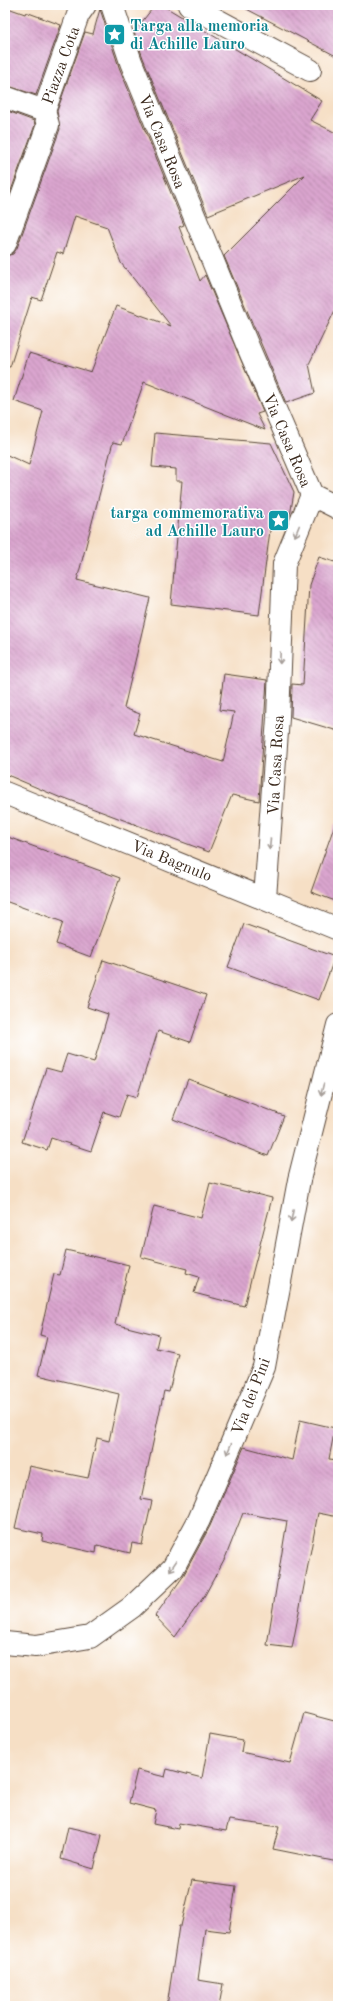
<svg xmlns="http://www.w3.org/2000/svg" width="343" height="2011" viewBox="0 0 343 2011" font-family="'Old Standard TT',serif">
<style>
.building{fill:url(#building-back-hatch)}
.lines{fill:none;stroke-linecap:round;stroke-linejoin:round}
.street-casing{stroke:#574537;stroke-width:24}
.street{stroke:#fff;stroke-width:22}
.oneway{stroke:#a79f9a}
.labels{text-anchor:middle;stroke-width:3;stroke-linejoin:round;paint-order:stroke}
.culture-label{font-size:16px;font-weight:bold;fill:#0d838f;stroke:#fff;text-anchor:start}
.street-label{font-size:16px;fill:#3b2a1e;stroke:#fff}
</style>
<defs>
<pattern id="building-back-hatch" width="6" height="6" patternUnits="userSpaceOnUse"><rect width="6" height="6" fill="#daa5cf"/><path d="M-1 5l2 2M0 0l6 6M5-1l2 2" fill="none" stroke="#b287a7"/></pattern>
</defs>
<rect width="100%" height="100%" fill="#fff"/>
<filter id="ink" filterUnits="userSpaceOnUse"><feTurbulence type="fractalNoise" baseFrequency=".025" numOctaves="2"/><feDisplacementMap in="SourceGraphic" scale="8" xChannelSelector="R" yChannelSelector="G"/><feConvolveMatrix kernelMatrix="1 2 1 2 8 2 1 2 1" color-interpolation-filters="sRGB"/></filter>
<filter id="wash" filterUnits="userSpaceOnUse"><feTurbulence type="fractalNoise" baseFrequency=".012" numOctaves="4" result="noise"/><feDisplacementMap in="SourceGraphic" scale="16" xChannelSelector="R" yChannelSelector="G"/><feGaussianBlur stdDeviation="0.9" result="paint"/><feColorMatrix in="noise" values="0 0 0 0 0 0 0 0 0 0 0 0 0 0 0 0 0 1.4 0 .05"/><feComposite in="paint" operator="in"/></filter>
<g filter="url(#wash)">
<rect width="100%" height="100%" fill="#f6dfc5"/>
<g id="blocks">
<path class="building" d="M155 5H162L322 101 310 120 338 134V304L309 364 315 393 286 403 224 256 305 175 208 215 143 58 134 32Z
M239 5H338V57Z
M5 7 25 14 26 12 61 25 36 95 5 85Z
M100 9 119 67 184 225 179 227 200 281 205 275 263 412 257 414 265 430 144 382 122 444 113 442 77 580 150 598 124 708 140 714 134 734 223 762 234 712 219 710 224 674 267 680 259 801 232 795 209 852 62 797 61 798 5 774V454L29 465 43 411 14 401 29 353 91 372 116 306 171 326 121 263 107 227 75 216 63 254 57 252 41 300 32 297 10 367 5 366V256L13 254 17 248 60 129 57 111 85 32 93 34Z
M5 110 34 121 35 125 5 207Z
M155 433 271 443 294 492 290 516 272 515 259 615 171 604 182 481H176V469L152 467Z
M319 557 338 563V731L291 717 292 684 303 685 309 585Z
M335 824H338V902L311 892Z
M5 836 120 878 91 957 56 944 63 922 5 901Z
M244 924 335 957 319 1000 228 967Z
M103 960 206 995 190 1042 158 1031 137 1097 127 1094 119 1117 104 1112 91 1151 51 1138 47 1150 22 1142 46 1068 61 1072 67 1054 94 1062 108 1014 87 1007Z
M188 1079 284 1116 268 1156 173 1119Z
M210 1183 272 1198 244 1306 194 1293 199 1277 186 1273 187 1269 141 1257 154 1206 201 1218Z
M66 1250 129 1265 115 1324 159 1335 156 1348 178 1353 169 1392 164 1391 141 1499 152 1501 142 1545 132 1543 130 1553 97 1545 96 1553 42 1541 43 1534 15 1528 29 1466 88 1478 97 1438 109 1441 119 1394 38 1375 47 1337 40 1335 54 1274 60 1275Z
M300 1420 335 1428 329 1459 338 1460V1517L318 1513 292 1648 267 1645 287 1521 243 1513 226 1556 205 1595 175 1637 155 1616 182 1578 210 1526 244 1447 292 1460Z
M304 1713 338 1722V1862L273 1849 279 1827 229 1820 226 1831 179 1823 178 1829 153 1824 156 1810 129 1803 137 1770 165 1777 167 1769 202 1778 210 1734 243 1740 241 1752 290 1763Z
M68 1827 102 1835 94 1869 61 1859Z
M192 1880 236 1886 229 1932 205 1929 198 1980 223 1984 219 2006H167L179 1926H181Z"/>
</g>
</g>
<g filter="url(#ink)">
<use href="#blocks" fill-opacity="0" stroke="#574537" stroke-width="1"/>
<g class="lines">
<defs>
<path id="street" d="M112 5 131 62 249 349 312 495 284 564 278 718 265 898
M189 5 310 70
M5 97 44 111
M44 111 78 15 85 5
M5 244 48 125 44 111
M312 495 338 508
M5 793 338 929
M5 1643 36 1646 90 1637 132 1607 173 1568 199 1520 264 1367 299 1180 338 1025"/>
</defs>
<use href="#street" class="street-casing"/>
<use href="#street" class="street"/>
</g>
<defs><path id="oneway-shaft" d="M-6 0H5M1.5-3L5.5 0L1.5 3" fill="none" stroke-width="1.6" stroke-linecap="round" stroke-linejoin="round"/></defs>
<g class="oneway">
<use href="#oneway-shaft" transform="translate(297 531) rotate(112)"/>
<use href="#oneway-shaft" transform="translate(280 658) rotate(92)"/>
<use href="#oneway-shaft" transform="translate(270 844) rotate(95)"/>
<use href="#oneway-shaft" transform="translate(322 1090) rotate(104)"/>
<use href="#oneway-shaft" transform="translate(292 1216) rotate(101)"/>
<use href="#oneway-shaft" transform="translate(229 1449) rotate(113)"/>
<use href="#oneway-shaft" transform="translate(173 1566) rotate(124)"/>
</g>
</g>
<defs>
<symbol id="sight-square" viewBox="-11 -11 22 22"><rect x="-9" y="-9" width="18" height="18" rx="4" fill="#0f9aa8" stroke="#fff"/><path d="M0-6L1.8-2.2L6-1.7L2.9 1.2L3.7 5.4L0 3.3L-3.7 5.4L-2.9 1.2L-6-1.7L-1.8-2.2Z" fill="#fff"/></symbol>
</defs>
<g fill-rule="evenodd">
<use href="#sight-square" x="102" y="22" width="25" height="25"/>
<use href="#sight-square" x="266" y="508" width="25" height="25"/>
</g>
<g class="labels">
<g class="culture-label">
<text x="130" y="31">Targa alla memoria<tspan x="130" dy="18">di Achille Lauro</tspan></text>
<text x="264" y="518" text-anchor="end">targa commemorativa<tspan x="264" dy="18">ad Achille Lauro</tspan></text>
</g>
<g class="street-label">
<text transform="translate(60 65) rotate(-70)" y="6">Piazza Cota</text>
<text transform="translate(163 141) rotate(68)" y="6">Via Casa Rosa</text>
<text transform="translate(288 440) rotate(67)" y="6">Via Casa Rosa</text>
<text transform="translate(275 765) rotate(-87)" y="6">Via Casa Rosa</text>
<text transform="translate(172 860) rotate(22)" y="6">Via Bagnulo</text>
<text transform="translate(250 1396) rotate(-69)" y="6">Via dei Pini</text>
</g>
</g>
<rect width="343" height="2011" fill="none" stroke="#fff" stroke-width="20"/>
</svg>
